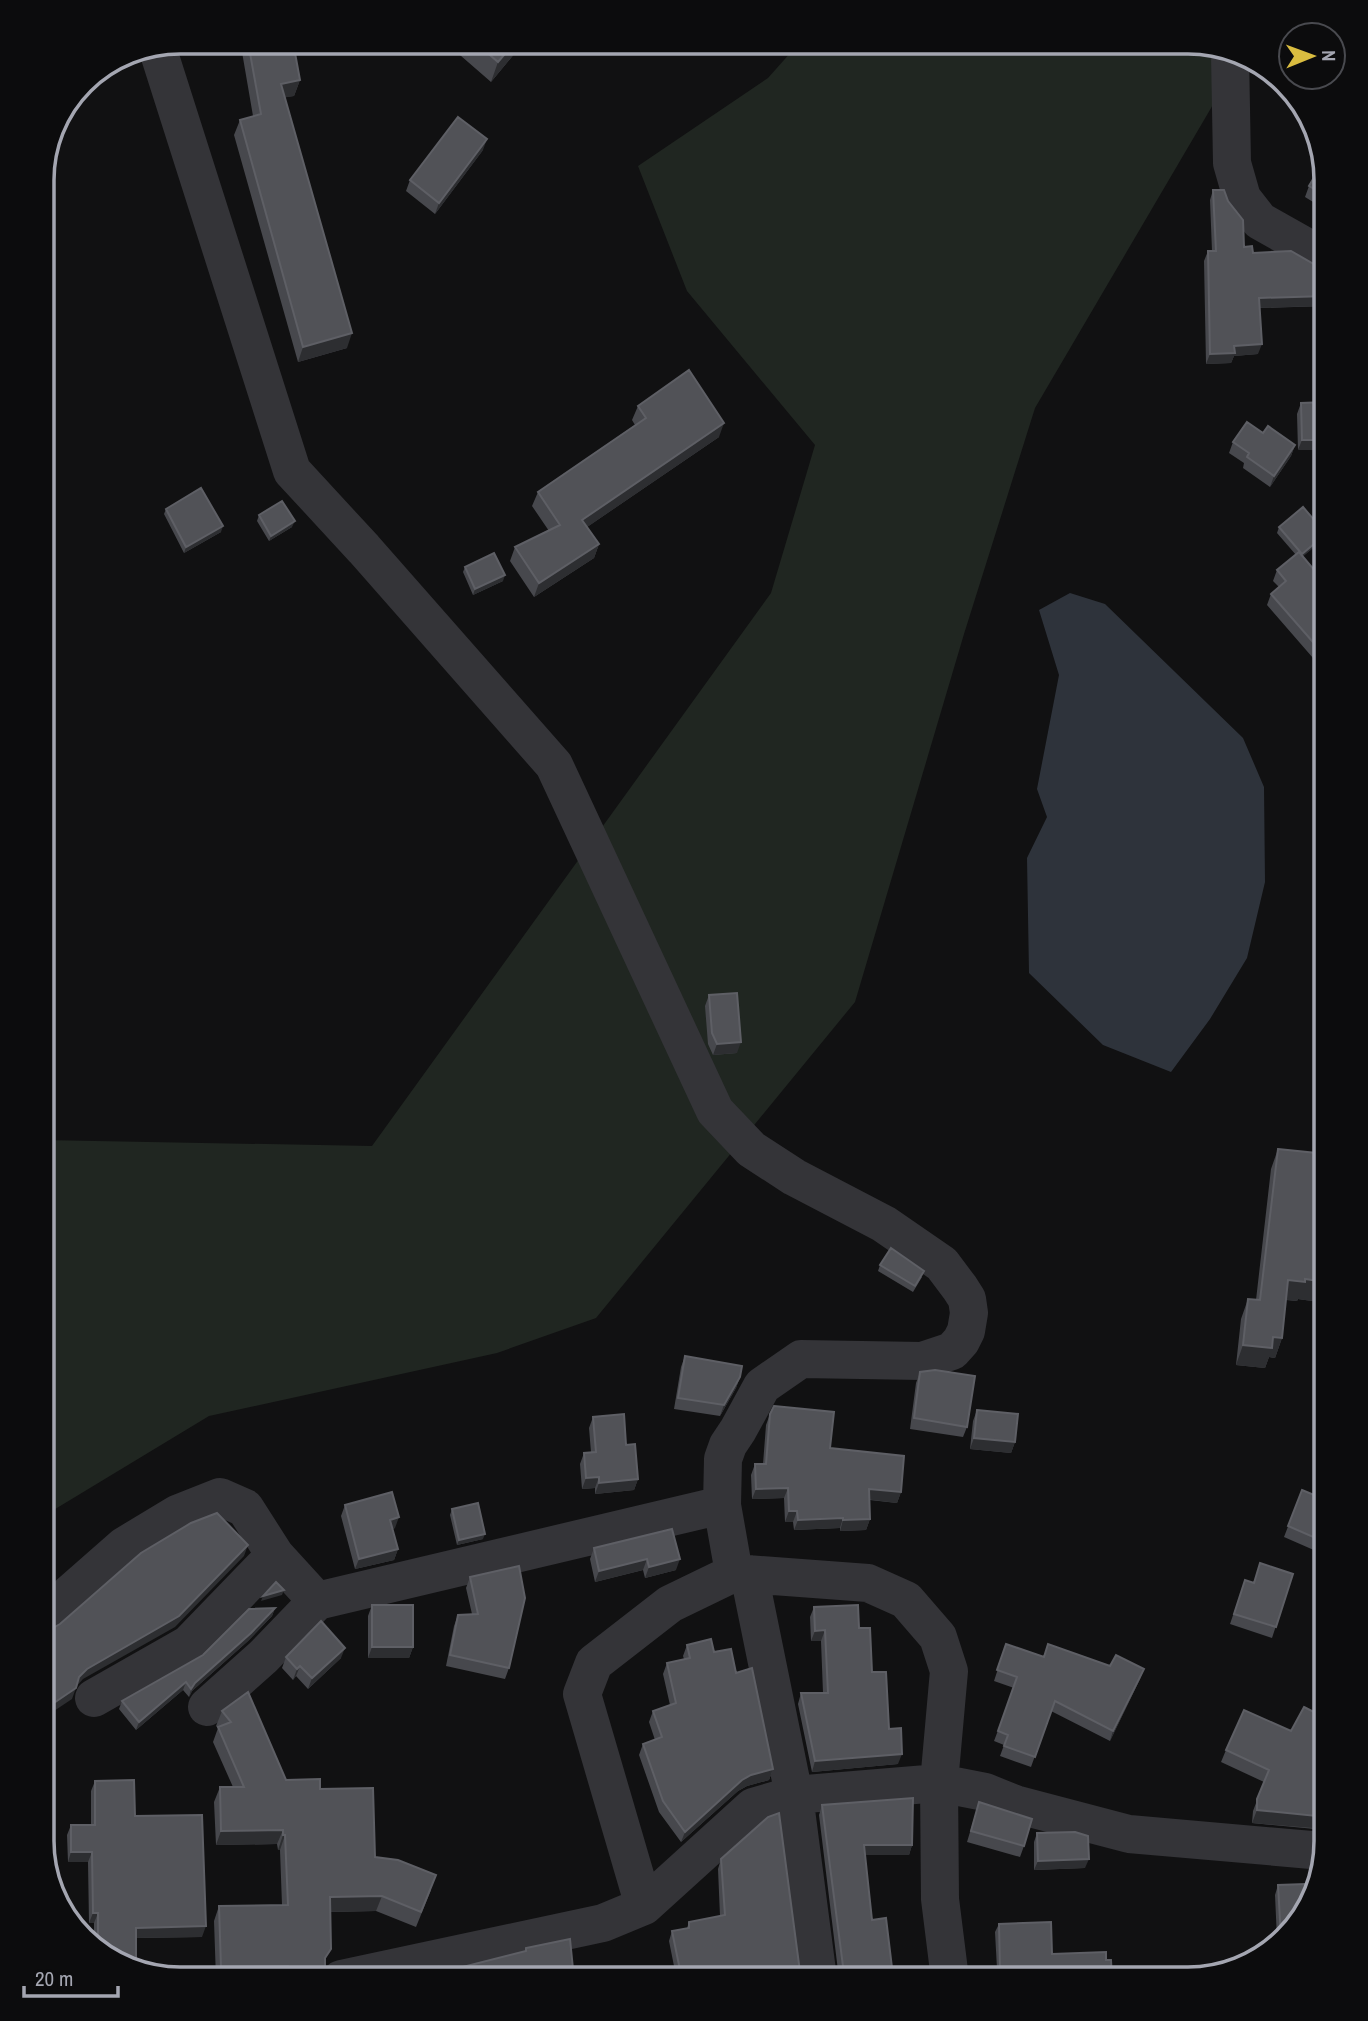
<svg xmlns="http://www.w3.org/2000/svg" width="1368" height="2021" viewBox="0 0 1368 2021" font-family="'Archivo Narrow',sans-serif">
<style>
.green{fill:#202621}
.water{fill:#2e333b}
.lines{fill:none;stroke-linecap:round;stroke-linejoin:round}
.minor{stroke:#343438;stroke-width:38}
.wall{fill:#47484d}
.shaded-wall{fill:#2d2e31}
.building{fill:#515257;stroke:#5e5f65;stroke-width:2}
.rim{fill:none;stroke:#a4a6b1;stroke-width:3.5}
</style>
<rect width="100%" height="100%" fill="#111112"/>
<path class="green" d="M800 42H1196L1241 57 1035 408 964 634 855 1002 596 1318 497 1353 209 1416 42 1517V1140L372 1146 771 593 815 445 687 291 638 166 768 78Z"/>
<path class="water" d="M1070 593 1105 604 1243 738 1264 787 1265 882 1247 958 1210 1019 1171 1072 1103 1045 1029 973 1027 858 1047 817 1037 789 1059 675 1039 610Z"/>
<g class="lines">
<path class="minor" d="M157 47 292 471 364 549 554 765 715 1111 751 1149 794 1177 884 1224 942 1264 960 1288 967 1299 969 1313 966 1331 961 1341 952 1351 922 1361 801 1359 762 1386 738 1430 728 1445 723 1459 722 1505 734 1573 868 1583 906 1600 938 1637 949 1671 939 1783 940 1899 950 1979
M1230 54 1232 163 1242 198 1260 221 1326 258
M749 1574 794 1795 818 1979
M42 1618 124 1546 177 1514 220 1497 245 1508 275 1555 317 1601
M94 1698 189 1644 275 1555
M207 1707 263 1657 317 1601 722 1505
M644 1906 582 1694 594 1663 670 1604 734 1573
M341 1979 603 1923 644 1906 753 1807 794 1795 939 1783 985 1792 1015 1804 1129 1834 1323 1851"/>
</g>
<path class="wall" d="M245 42H293L300 80 294 96 285 97 347 348 298 362 234 135 240 120 253 116 242 52Z
M445 42H524L491 82Z
M483 150 435 214 406 191 410 180Z
M1326 180V210L1305 197 1309 186Z
M1213 190 1244 247 1253 253 1326 269V306L1259 308 1258 354 1234 356 1231 363 1206 364 1204 261 1208 251H1212L1210 200Z
M1326 327V339L1323 336Z
M1326 402 1298 450 1297 414 1301 403Z
M638 406 719 437 587 527 599 544 594 558 534 597 510 561 515 547 549 531 532 506 538 492 635 425 632 420Z
M1263 433 1295 445 1291 456 1270 487 1243 468 1244 463 1229 453 1233 442Z
M166 509 221 532 184 553 164 514Z
M259 515 292 527 269 541 257 521Z
M1279 527 1319 543 1303 556 1326 584V673L1267 605 1271 594 1279 587 1273 581 1277 570 1296 555 1277 533Z
M465 567 503 581 473 595 463 572Z
M709 995 737 1053 713 1055 708 1044 705 1006Z
M1278 1149 1326 1154V1303L1298 1299 1297 1301 1286 1300 1282 1338 1275 1358 1269 1357 1265 1368 1236 1365 1241 1319 1248 1299 1256 1300 1271 1169Z
M880 1265 922 1277 913 1292 878 1271Z
M685 1356 740 1377 736 1388 720 1416 674 1409 681 1367Z
M920 1372 967 1427 963 1437 910 1429 916 1383Z
M977 1410 1015 1442 1011 1453 970 1449 973 1421Z
M770 1414 830 1448 901 1492 897 1503 870 1500V1519L866 1530 840 1531V1528L794 1530 793 1522H785L784 1498 752 1499 751 1475 755 1464H763L766 1425Z
M593 1417 626 1445 638 1479 634 1490 595 1494V1488L582 1489 580 1464 584 1453 591 1452 589 1428Z
M1302 1490 1326 1500V1526L1316 1551 1284 1537Z
M345 1505 395 1528 392 1529 398 1549 394 1560 355 1569 341 1516Z
M452 1509 483 1539 457 1545 450 1515Z
M672 1529 676 1570 645 1578 643 1570 595 1582 590 1559 594 1548Z
M1293 1574 1272 1638 1230 1624 1245 1580 1253 1583Z
M470 1577 509 1668 505 1679 446 1666 454 1626 458 1615 472 1614 466 1588Z
M372 1605 413 1647 409 1658H368V1616Z
M814 1607 859 1628 889 1729 898 1764 812 1772 798 1704 801 1693H823L821 1641H811L810 1617Z
M275 1608 272 1616 248 1641 192 1691 189 1697 183 1690 136 1730 119 1709 122 1701 203 1655Z
M1006 1644 1044 1657 1110 1666 1144 1669 1140 1679 1110 1741 1051 1711 1031 1767 1000 1756 1004 1745 994 1741 1014 1688 994 1681Z
M687 1645 714 1652 736 1673 773 1769 769 1780 747 1786 738 1791 681 1842 659 1812 639 1755 643 1744 655 1740 649 1722 653 1711 670 1705 663 1674 667 1663 684 1659 683 1656Z
M286 1657 341 1658 308 1689 296 1676 293 1680 282 1668Z
M222 1711 286 1780 320 1789 375 1857 431 1890 416 1927 376 1911 331 1912 325 1968 330 1979H216L214 1921 219 1906 282 1905 280 1850H278L277 1844 216 1845 214 1802 220 1787H233L213 1742 218 1728 216 1726Z
M1326 1718V1830L1252 1823 1253 1811 1264 1782 1221 1762 1226 1750 1291 1731Z
M95 1781 135 1816 202 1937 136 1938 104 1956 94 1946V1923H89L88 1862H68L67 1835 71 1825H91V1791Z
M979 1802 1024 1846 1020 1857 967 1842Z
M822 1805 912 1845 909 1855H865L872 1920 893 1976 898 1979H839L819 1815Z
M1037 1833 1085 1868 1034 1870V1842Z
M721 1859 800 1972 803 1979H662L664 1973 675 1971 669 1941 672 1931 687 1928 689 1922 720 1916 718 1869Z
M1278 1885 1307 1910 1265 1953V1949L1268 1939H1277L1275 1895Z
M999 1924 1052 1954 1106 1960 1112 1979H979L982 1970 997 1969 995 1932Z"/>
<path class="shaded-wall" d="M515 42H524L491 82 498 62Z
M300 80 294 96 276 99 281 84Z
M487 139 483 150 435 214 439 203Z
M1326 296V306L1255 308 1259 298Z
M352 333 347 348 298 362 303 347Z
M1262 344 1258 354 1234 356 1231 363 1206 364 1210 354 1234 346Z
M724 423 719 437 577 534 582 520Z
M1302 440H1326V450H1298Z
M1295 445 1291 456 1270 487 1274 476Z
M295 521 292 527 269 541 271 536Z
M223 526 221 532 184 553 186 547Z
M1321 538 1319 543 1300 559 1302 554Z
M599 544 594 558 534 597 539 583Z
M505 575 503 581 473 595 475 589Z
M741 1042 737 1053 713 1055 717 1044Z
M1305 1279 1326 1282V1303L1298 1299 1297 1301 1281 1299 1288 1280Z
M1273 1337 1282 1338 1275 1358 1269 1357 1265 1368 1236 1365 1243 1345Z
M740 1377 736 1388 720 1416 724 1405Z
M974 1438 1015 1442 1011 1453 970 1449Z
M599 1477 595 1488 582 1489 586 1478Z
M638 1479 634 1490 595 1494 599 1483Z
M788 1488 784 1498 752 1499 756 1489Z
M869 1489 901 1492 897 1503 865 1499Z
M789 1511H797L793 1522H785Z
M399 1517 395 1528 386 1531 390 1520Z
M843 1518 840 1528 794 1530 798 1520Z
M870 1519 866 1530 840 1531 843 1520Z
M485 1534 483 1539 457 1545 459 1540Z
M248 1545 244 1556 175 1627 83 1679 75 1688 79 1677 87 1669Z
M398 1549 394 1560 355 1569 359 1559Z
M647 1559 643 1570 595 1582 599 1571Z
M680 1559 676 1570 645 1578 649 1567Z
M284 1590 282 1595 261 1601 263 1596Z
M275 1608 272 1616 248 1641 192 1691 189 1697 191 1689 195 1683Z
M825 1630 821 1641H811L815 1631Z
M372 1647H413L409 1658H368Z
M345 1648 341 1658 308 1689 312 1678Z
M300 1666 296 1676 293 1680 297 1669Z
M1144 1669 1140 1679 1110 1741 1113 1731Z
M186 1682 183 1690 136 1730 139 1722Z
M76 1688 72 1699 48 1715 46 1720 42 1722V1714L48 1707Z
M902 1754 898 1764 812 1772 815 1761Z
M773 1769 769 1780 747 1786 738 1791 681 1842 685 1832 742 1780 751 1775Z
M1257 1810 1326 1817V1826L1325 1829 1252 1823Z
M283 1830 277 1844 216 1845 221 1831Z
M283 1835H285L280 1850H278Z
M864 1845H912L909 1855H860Z
M71 1852H92L88 1862H68Z
M1089 1859 1085 1868 1034 1870 1038 1861Z
M382 1896 376 1911 325 1912 330 1897Z
M93 1913H98L94 1923H89Z
M206 1926 202 1937 132 1938 136 1928Z
M288 1966 283 1979H217L221 1967Z
M774 1973 772 1979H735Z"/>
<path class="building" d="M248 42H293L300 80 281 84 352 333 303 347 240 120 261 114Z
M475 42H515L498 62Z
M458 117 487 139 439 203 410 180Z
M1322 164 1326 180V196L1309 186Z
M1213 190H1224L1228 201 1243 220 1244 247 1252 246 1253 253 1291 251 1319 267 1326 269V296L1259 298 1262 344 1234 346 1235 353 1210 354 1208 251H1216Z
M689 370 724 423 582 520 599 544 539 583 515 547 560 525 538 492 646 418 638 406Z
M1326 402V440H1302L1301 403Z
M1247 422 1263 433 1268 426 1295 445 1274 476 1247 457 1249 453 1233 442Z
M201 488 223 526 186 547 166 509Z
M282 501 295 521 271 536 259 515Z
M1303 507 1321 528V538L1302 554 1279 527Z
M1299 552 1326 584V657L1271 594 1286 581 1277 570Z
M494 553 505 575 475 589 465 567Z
M737 993 741 1042 717 1044 712 1033 709 995Z
M1278 1149 1326 1154V1282L1305 1279V1282L1288 1280 1282 1338 1273 1337 1272 1348 1243 1345 1248 1299 1260 1300Z
M891 1248 924 1271 915 1286 880 1265Z
M685 1356 742 1366 740 1377 724 1405 678 1398Z
M935 1370 975 1376 967 1427 914 1418 920 1372Z
M774 1406 834 1412 830 1448 904 1456 901 1492 869 1489 870 1519 843 1520V1518L798 1520 797 1511H789L788 1488 756 1489 755 1464H766L770 1414Z
M977 1410 1018 1414 1015 1442 974 1438Z
M624 1414 626 1445 635 1444 638 1479 599 1483V1477L586 1478 584 1453 596 1452 593 1417Z
M1302 1490 1326 1500V1524L1320 1540 1288 1526Z
M392 1492 399 1517 390 1520 398 1549 359 1559 345 1505Z
M478 1503 485 1534 459 1540 452 1509Z
M217 1513 248 1545 179 1616 87 1669 79 1677 76 1688 48 1707 50 1710 42 1714V1628L51 1629 60 1624 141 1553 191 1523Z
M672 1529 680 1559 649 1567 647 1559 599 1571 594 1548Z
M1260 1563 1293 1574 1276 1627 1234 1614 1245 1580 1254 1583Z
M519 1566 525 1598 509 1668 450 1655 458 1615 478 1614 470 1577Z
M276 1582 284 1590 263 1596Z
M372 1605H413V1647H372Z
M858 1605 859 1628H870L872 1672H886L889 1729 901 1728 902 1754 815 1761 801 1693H828L825 1630 815 1631 814 1607Z
M275 1608 251 1633 195 1683 191 1689 186 1682 139 1722 122 1701 203 1655 249 1609Z
M321 1621 345 1648 312 1678 300 1666 297 1669 286 1657Z
M711 1639 714 1652 731 1649 736 1673 752 1668 773 1769 751 1775 742 1780 685 1832 663 1801 643 1744 662 1737 653 1711 676 1703 667 1663 690 1658 687 1645Z
M1006 1644 1044 1657 1048 1644 1110 1666 1116 1655 1144 1669 1113 1731 1055 1701 1035 1757 1004 1746 1008 1735 998 1731 1017 1677 997 1670Z
M248 1692 286 1780 320 1779V1789L373 1788 375 1857 398 1860 436 1875 421 1912 382 1896 330 1897 331 1949 325 1958V1968L330 1979H290L288 1966 221 1967 219 1906 288 1905 285 1835H283V1830L221 1831 220 1787H244L218 1727 231 1722 222 1711Z
M1304 1707 1326 1718V1817L1257 1810V1799L1269 1770 1226 1750 1244 1710 1291 1731Z
M134 1780 135 1816 202 1815 206 1926 136 1928V1967L104 1956 98 1950V1913H93L92 1852H71V1825H95V1781Z
M913 1798 912 1845H864L872 1920 886 1918 893 1976 898 1975V1979H841L843 1966 822 1805Z
M979 1802 1032 1819 1024 1846 971 1831Z
M779 1813 800 1972 803 1979H775L774 1973 735 1979H666L664 1973 680 1970 672 1931 689 1928V1922L725 1915 721 1859 768 1817Z
M1075 1832 1088 1836 1089 1859 1038 1861 1037 1833Z
M1306 1884 1312 1894 1307 1910 1281 1937 1278 1885Z
M1051 1922 1052 1954 1106 1952V1960H1111L1112 1979H983L982 1970 1000 1968 999 1924Z
M570 1939 574 1979H383L438 1967 439 1973 526 1951V1948Z
M1268 1939H1278L1268 1949Z"/>
<path d="M0 0H1368V2021H0ZM180 54H1188A126 126 0 0 1 1314 180V1841A126 126 0 0 1 1188 1967H180A126 126 0 0 1 54 1841V180A126 126 0 0 1 180 54Z" fill="#0c0c0d" fill-rule="evenodd"/>
<path class="rim" d="M180 54H1188A126 126 0 0 1 1314 180V1841A126 126 0 0 1 1188 1967H180A126 126 0 0 1 54 1841V180A126 126 0 0 1 180 54Z"/>
<g transform="translate(1312 56) rotate(89)"><circle r="33" fill="#0c0c0d" stroke="#494a4f" stroke-width="2"/>
<path d="M0-5L12 26L0 18L-12 26Z" fill="#dabd40"/>
<text y="-10" font-size="19" font-weight="bold" text-anchor="middle" fill="#a4a6b1">N</text>
</g>
<path d="M24 1986v10h94v-10" fill="none" stroke="#a4a6b1" stroke-width="3.5"/>
<text x="35" y="1986" font-size="21" fill="#a4a6b1" stroke="#0c0c0d" stroke-width="5" paint-order="stroke">20 m</text>
</svg>
